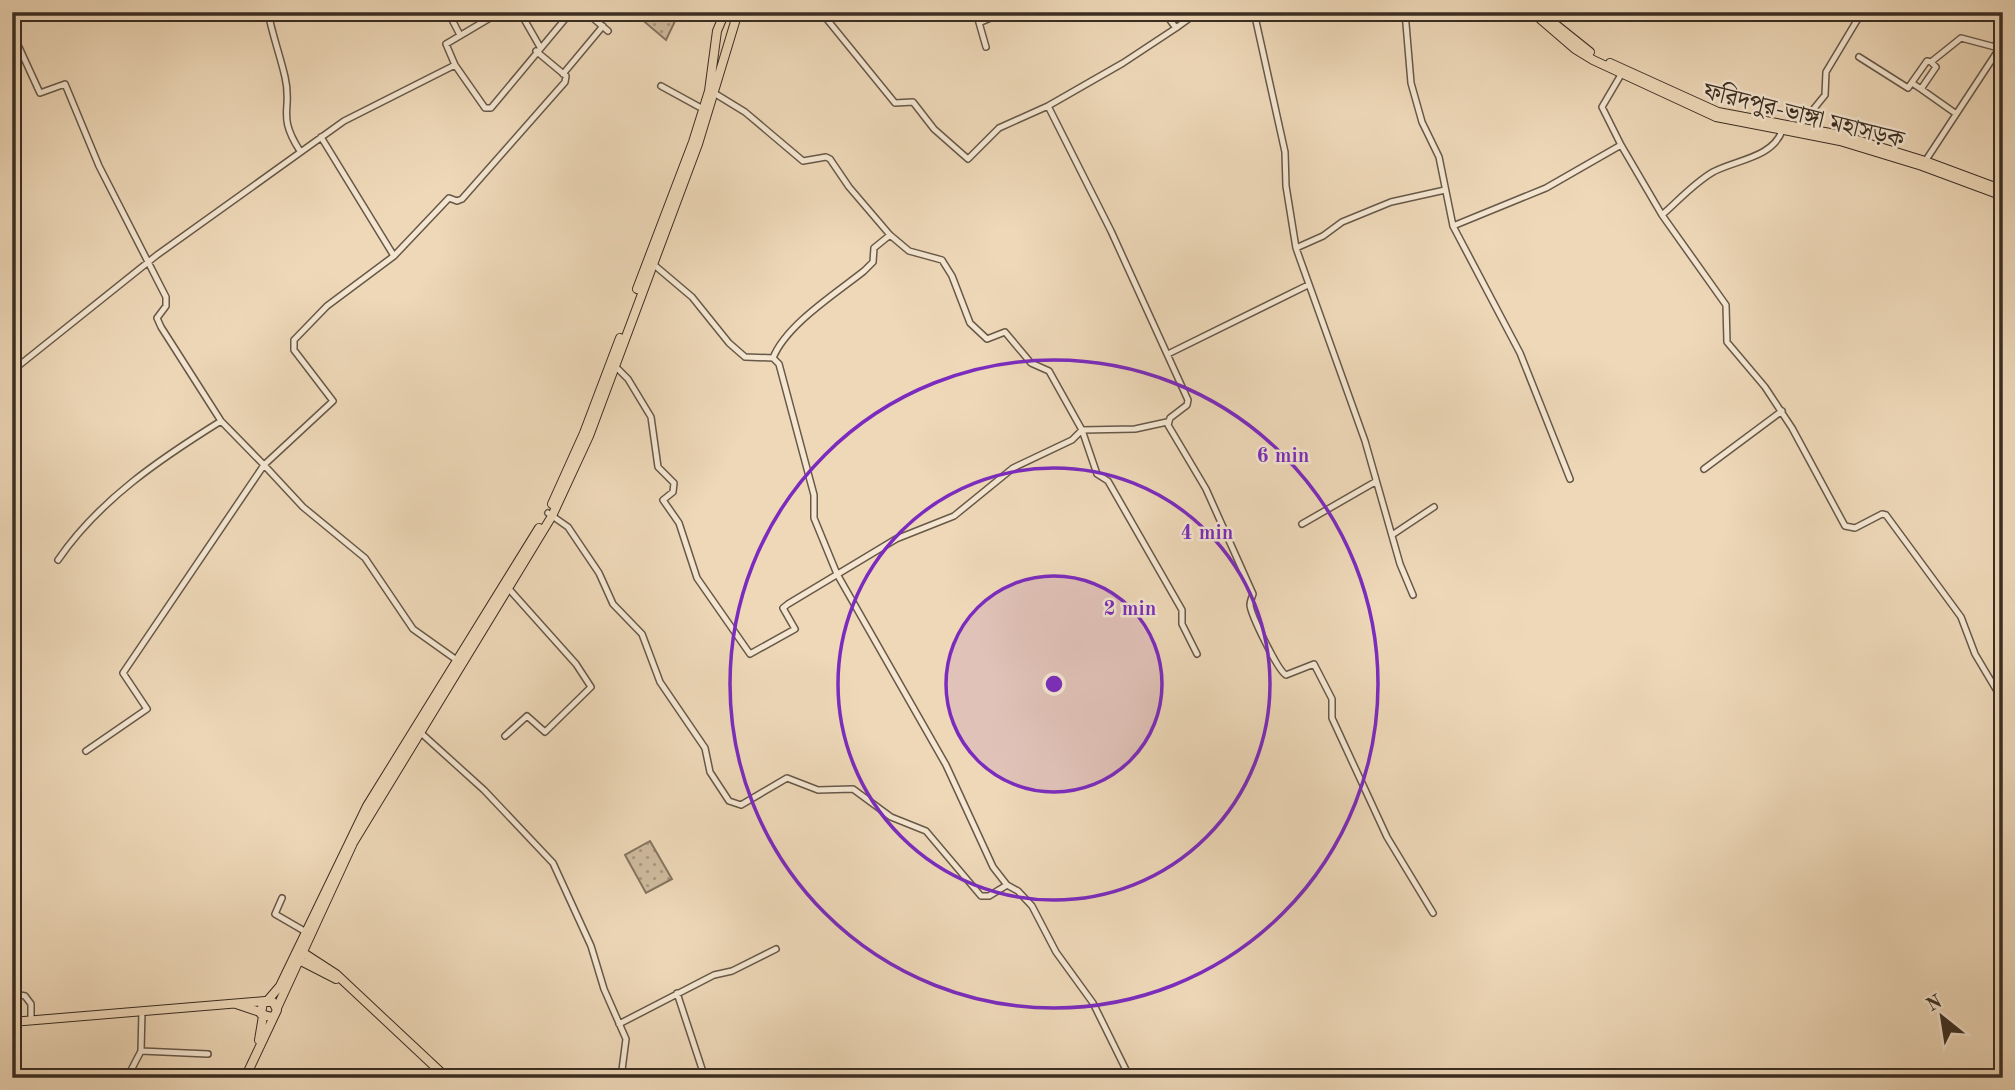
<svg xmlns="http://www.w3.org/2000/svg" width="2015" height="1090" viewBox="0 0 2015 1090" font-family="'Old Standard TT','Noto Serif Bengali',serif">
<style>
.park{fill:url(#park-dots);stroke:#847460;stroke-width:2}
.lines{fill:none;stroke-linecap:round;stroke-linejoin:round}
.minor-casing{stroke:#675848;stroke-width:8}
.highway-casing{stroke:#3a2d22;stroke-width:10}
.minor{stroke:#f4e6d1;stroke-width:5}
.highway{stroke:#eed8b8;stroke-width:8}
.ring{fill:none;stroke:#7b2cbf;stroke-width:3.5}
.labels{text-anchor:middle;stroke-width:5;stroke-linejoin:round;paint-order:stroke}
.street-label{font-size:24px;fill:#3a2d22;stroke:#f4e6d1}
.centre{fill:#7b2cbf;stroke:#f4e6d1;stroke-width:3.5}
.ring-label{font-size:21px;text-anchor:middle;font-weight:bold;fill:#7b2cbf;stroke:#f4e6d1;stroke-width:5;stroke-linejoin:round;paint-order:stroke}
</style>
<defs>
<pattern id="park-dots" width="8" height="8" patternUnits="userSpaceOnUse" patternTransform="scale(1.75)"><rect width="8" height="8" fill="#cfbb9e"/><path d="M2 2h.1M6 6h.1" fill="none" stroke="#a99880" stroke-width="1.8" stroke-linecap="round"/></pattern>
</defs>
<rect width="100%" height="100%" fill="#eed8b8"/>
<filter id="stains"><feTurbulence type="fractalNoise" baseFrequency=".00286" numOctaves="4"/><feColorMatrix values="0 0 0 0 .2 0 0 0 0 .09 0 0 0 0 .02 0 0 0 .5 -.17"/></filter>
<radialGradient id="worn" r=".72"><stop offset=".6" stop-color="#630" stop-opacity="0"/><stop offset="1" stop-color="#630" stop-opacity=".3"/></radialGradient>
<path class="park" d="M645 12H672L677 17 666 40 640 18Z
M650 841 672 879 646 893 625 855Z"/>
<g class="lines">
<defs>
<path id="minor" d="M268 12C272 34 280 55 285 77 293 110 276 114 300 151
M448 12 460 35
M520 12 540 47
M586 12 608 31
M821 12 895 103 913 102 934 129 968 159 999 128 1048 106 1123 63 1176 28 1164 12
M976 12 986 47
M1254 12 1285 152 1286 186 1296 248 1365 441 1400 564 1413 595
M1405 12 1411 83 1422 122 1439 157 1453 226 1546 188 1621 145 1602 107 1622 73
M981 22 1005 12
M1176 28 1198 12
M12 32 40 93 65 84 99 166 166 297V306L157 318 161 327 221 421 264 465 123 673 147 709 86 751
M1995 47 1997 42 2003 40
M1859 57 1908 88 1927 61 1931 62 1961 38 1995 47 2003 54
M455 65 446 44 500 12
M563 74 603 26
M1912 83 1921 89 1936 67 1931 62
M661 86 703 109
M1921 89 1955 113
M714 93 745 112 803 161 826 157 830 159 849 187 890 235 909 251 942 260 952 276 970 323 987 339 1005 332 1031 363 1049 371 1082 430 1135 429 1167 422
M1048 106 1111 231 1188 400 1187 405 1170 418 1168 425 1206 489 1253 594C1252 597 1250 601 1250 605 1251 615 1278 671 1286 675L1314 664 1332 699V718L1387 837 1433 913
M1799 127 1825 95 1826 72 1862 12
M1782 131C1772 158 1735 160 1713 172 1694 183 1678 201 1662 215L1726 305 1727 342 1765 387 1792 428 1845 526 1855 528 1882 514 1886 515 1961 617 1975 654 2003 701
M321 137 394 256 327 306 294 340V350L333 401 264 465 303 507 365 558 413 629 458 661
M1621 145 1662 215
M1924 163 1997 52
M1453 226 1520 353 1570 479
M1296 248 1323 236 1342 222 1391 202 1445 190
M394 256 449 198 457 201 462 199 565 82 566 76 536 51
M653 264 692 297 729 343 745 357 773 358 779 364 814 495V518L837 574 946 765 993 867 1007 885 1018 891 1032 906 1056 952 1093 1003 1130 1078
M1168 354 1308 285
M773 358C786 325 835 294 864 271L873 262 874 248 890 235
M615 366 628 379 651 417 658 467 674 483 673 492 663 500 679 523 697 578 750 654 795 629 783 608 788 604 896 539 954 516 1013 468 1072 440 1082 430 1097 474 1108 481 1182 610V624L1197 654
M12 371 157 255 344 121 455 65 485 108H491L571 12
M1704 469 1782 411
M548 513 568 527 599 573 613 604 642 634 660 682 705 748 710 772 729 801 741 805 787 778 818 790 853 789 891 817 926 831 981 896H989L1007 885
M1302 524 1375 482
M1392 535 1434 507
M58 560C99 500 160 459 221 421
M2003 710 1998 719 2003 727
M421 733 484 790 553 863 591 946 604 989 626 1039 622 1070 624 1078
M505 736 527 716 545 732 591 687 576 664 509 589
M282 898 275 914 306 932
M677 993 705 1078
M20 995 25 996 31 1004V1021
M142 1011 141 1051 208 1054
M619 1024 714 975 732 971 776 949
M127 1078 141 1051"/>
<path id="highway" d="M1532 12 1575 49 1593 60 1716 117 1840 141 1922 166 2003 196
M1540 12 1590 52
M1610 63 1718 112 1841 135 1925 161 2003 190
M637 289 693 142 709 91 717 31 725 12
M552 504 584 433 620 338
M299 950 336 974 447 1078
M295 958 336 979
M268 1000 280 986 367 806 539 528
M236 1004 260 1012
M277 1008 353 843 552 516 589 436 698 144 738 12
M12 1022 265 1001
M259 1040 263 1016
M245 1078 277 1010 273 1002H263L261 1014 272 1017"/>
</defs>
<use href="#minor" class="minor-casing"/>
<use href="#highway" class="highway-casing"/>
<use href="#minor" class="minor"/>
<use href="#highway" class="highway"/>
</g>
<circle cx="1054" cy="684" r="108" fill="#7b2cbf" fill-opacity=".12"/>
<g class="ring">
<circle cx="1054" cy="684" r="108"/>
<circle cx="1054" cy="684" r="216"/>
<circle cx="1054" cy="684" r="324"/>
</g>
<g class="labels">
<g class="street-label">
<text transform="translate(1804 115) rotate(14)" y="8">ফরিদপুর-ভাঙ্গা মহাসড়ক</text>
</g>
</g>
<circle cx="1054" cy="684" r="10" class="centre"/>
<g class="ring-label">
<text x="1283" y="462">6 min</text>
<text x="1207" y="539">4 min</text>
<text x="1130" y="615">2 min</text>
</g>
<rect width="2015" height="1090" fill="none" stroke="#eed8b8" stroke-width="42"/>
<rect x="14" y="14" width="1987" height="1062" fill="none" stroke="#3a2d22" stroke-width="3.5"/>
<rect x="21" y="21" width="1973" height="1048" fill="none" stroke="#3a2d22" stroke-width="2"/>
<g transform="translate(1942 1017) rotate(330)" stroke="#f4e6d1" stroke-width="5" paint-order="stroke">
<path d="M0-5L12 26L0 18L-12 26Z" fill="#3a2d22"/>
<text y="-10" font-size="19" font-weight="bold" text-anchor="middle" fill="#3a2d22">N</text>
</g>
<rect width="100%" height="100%" filter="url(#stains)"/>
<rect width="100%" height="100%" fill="url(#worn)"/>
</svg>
